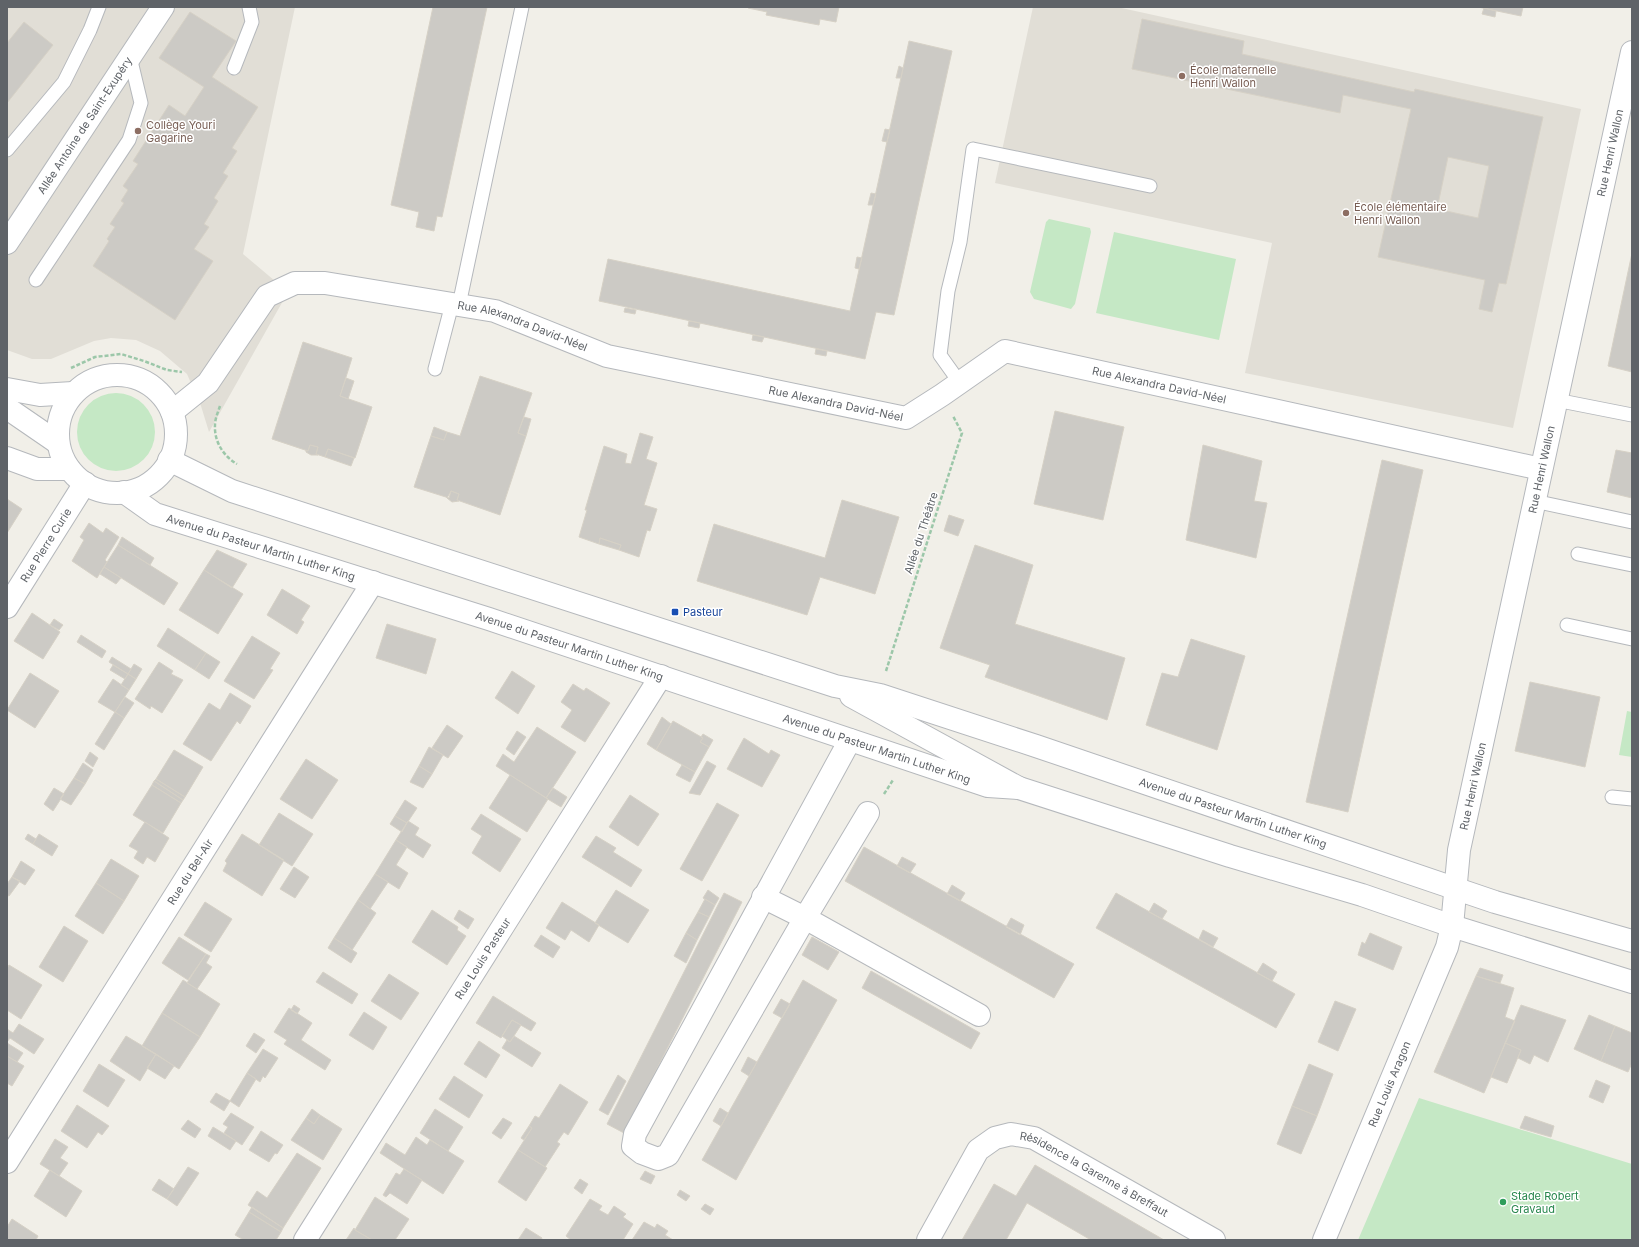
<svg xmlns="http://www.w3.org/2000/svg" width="1639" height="1247" viewBox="0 0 1639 1247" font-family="Inter,sans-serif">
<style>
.education{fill:#e1ded6}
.green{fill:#c5e8c5}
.building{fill:#cccac5;stroke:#d6d1c6;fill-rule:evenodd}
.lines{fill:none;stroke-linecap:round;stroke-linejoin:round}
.service-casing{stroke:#b5b8bc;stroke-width:15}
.minor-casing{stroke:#b5b8bc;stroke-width:24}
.tertiary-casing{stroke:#b5b8bc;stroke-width:24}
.path{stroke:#9cc7a9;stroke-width:2.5;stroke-dasharray:4 2;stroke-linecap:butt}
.service{stroke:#fff;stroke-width:13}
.minor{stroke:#fff;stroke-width:22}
.tertiary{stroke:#fff;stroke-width:22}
.education-dot{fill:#8d6e63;stroke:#fff;stroke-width:1.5}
.transit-dot{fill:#1a4fb4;stroke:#fff;stroke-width:1.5}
.leisure-dot{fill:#2e9e5b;stroke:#fff;stroke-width:1.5}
.labels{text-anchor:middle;stroke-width:3;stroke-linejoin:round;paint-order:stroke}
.education-label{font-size:11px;fill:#785e54;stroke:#fff;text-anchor:start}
.street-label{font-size:11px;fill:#5f6368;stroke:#fff}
.transit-label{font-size:11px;fill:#164399;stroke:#fff;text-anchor:start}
.leisure-label{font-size:11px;fill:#27864d;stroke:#fff;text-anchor:start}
</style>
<rect width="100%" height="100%" fill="#f1efe8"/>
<path class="education" d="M7 7H295L243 254 288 292 209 432 201 406 187 374 160 351 136 340 111 338 94 341 51 359H32L7 350Z
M1033 7H1117L1581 109 1513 428 1245 373 1272 243 995 183Z"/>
<path class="green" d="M1049 219 1090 228 1091 232 1075 304 1071 309 1034 299 1030 292 1046 222Z
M1114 232 1236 259 1219 340 1096 313Z
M77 432a39 39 0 1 1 78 0a39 39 0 1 1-78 0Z
M1627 711 1632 712V757L1619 755Z
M1419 1098 1632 1164V1240H1358Z"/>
<path class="building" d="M433 7H487L442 217 437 216 434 231 416 227 419 212 391 205Z
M749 7H839L836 22 820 19 819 25 766 15 767 12 748 8Z
M1478 7H1523L1521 16Z
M1484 8 1496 11 1495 17 1482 14Z
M190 12 236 41 212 77 258 107 232 148 237 151 223 173 228 176 214 198 218 201 204 224 209 227 194 249 213 261 175 320 93 266 109 241 107 239 115 227 110 224 124 203 121 201 128 190 123 186 138 164 133 161 169 105 185 116 204 87 159 58Z
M1142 19 1244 41 1242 54 1414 92 1415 89 1543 117 1506 284 1499 283 1492 312 1479 309 1485 280 1378 257 1411 109 1343 95 1340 113 1132 69ZM1448 157 1489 166 1478 218 1437 209Z
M24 22 53 45 7 103V43Z
M909 41 952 51 894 315 876 312 865 359 599 301 608 259 850 311Z
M899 66 903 68 901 78H896Z
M885 129 890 130 887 142 882 141Z
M871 193 876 194 873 205H868Z
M1632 253V372L1608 366Z
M857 257 862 258 859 269 855 268Z
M625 308 636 310 635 314 624 312Z
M689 321 700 323 699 328 688 326Z
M753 335 764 337 762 342 752 340Z
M303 342 352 358 340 396 372 407 355 458 328 449 325 457 316 454 318 447 310 445 308 451 272 439Z
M816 349 827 351 826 356 815 354Z
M480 376 532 393 518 433 526 436 500 515 457 500 459 494 451 491 449 498 414 487 431 436 444 440 447 432 460 436Z
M346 378 354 381 348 399 340 396Z
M1055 411 1124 427 1103 520 1034 504Z
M524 417 531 419 526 436 518 433Z
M434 427 447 432 444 440 431 436Z
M640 433 653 437 646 459 657 463 644 505 657 509 650 531 647 530 639 557 619 550 621 545 600 538 599 544 579 537 587 510H585L604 446 627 454 625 463 631 464Z
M310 445 318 447 316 454 318 455H311L306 452V450L308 451Z
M1203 445 1262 461 1254 501 1267 503 1256 558 1186 540Z
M328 449 354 458 351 466 325 457Z
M1616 450 1632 453V498L1607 492Z
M1382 460 1423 470 1348 812 1306 802Z
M451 491 459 494 457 500 459 501 452 502 447 498Z
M7 499 22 509 7 533Z
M842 500 899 517 875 594 820 577 807 615 697 581 714 524 825 558Z
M949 515 964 520 958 536 944 531Z
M89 523 103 533 106 528 119 537 105 560 107 562 97 578 72 561 84 540 80 537Z
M122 537 154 558 150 565 118 545Z
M600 538 621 545 619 550 599 544Z
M118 545 178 583 164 605 104 567Z
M975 545 1033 565 1015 624 1125 658 1107 720 985 677 990 665 940 648Z
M217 550 247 564 232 588 204 570Z
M104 567 121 578 116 584 100 574Z
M204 570 243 594 218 634 179 610Z
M282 589 310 606 301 620 304 622 297 634 267 615Z
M32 613 60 632 43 659 14 641Z
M54 619 63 625 59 630 50 625Z
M387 624 436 639 426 674 376 658Z
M168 628 206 653 195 670 157 646Z
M81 635 106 651 102 658 77 642Z
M252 636 280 653 270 669 273 670 254 699 224 681Z
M1191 639 1245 656 1217 750 1146 725 1162 673 1178 677Z
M206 653 220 662 209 679 195 670Z
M112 657 131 669 128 674 109 662Z
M159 662 173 671 171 674 183 680 162 713 151 706 150 709 135 699Z
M134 664 142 669 136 679 128 674Z
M113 665 128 674 125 679 110 670Z
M512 671 535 686 518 714 495 698Z
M30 673 59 691 35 728 7 710Z
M128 674 136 679 129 690 121 685Z
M113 679 129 690 115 712 98 702Z
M1530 682 1600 697 1585 767 1515 751Z
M573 684 584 691 586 688 610 703 585 742 561 727 572 710 561 702Z
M230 693 251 706 240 724 237 721 211 761 183 744 209 703 220 710Z
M125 697 134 703 124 718 115 712Z
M115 712 124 718 104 750 95 744Z
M662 717 671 724 656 750 647 744Z
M673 721 703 738 700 742 709 747 695 772 656 750Z
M447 725 463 736 448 758 432 748Z
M537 727 576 752 546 798 496 766 503 754 514 762Z
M517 731 526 737 514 755 506 749Z
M703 734 713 740 709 747 700 742 703 738 701 737Z
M744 738 769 754 771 750 780 755 762 787 727 769Z
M429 747 443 755 432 774 419 766Z
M174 750 203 767 185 797 156 779Z
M90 752 98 758 93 767 85 761Z
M306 759 338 780 312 819 280 799Z
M707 761 716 766 700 795 689 793Z
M83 763 93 770 85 784 74 778Z
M682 765 695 772 690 782 676 775Z
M419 766 432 774 423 788 410 782Z
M510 775 548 799 527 832 489 808Z
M74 778 85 784 71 805 60 799Z
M156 779 185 797 183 800 154 781Z
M154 781 183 800 181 803 152 785Z
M152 785 181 803 163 833 133 815Z
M54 788 64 794 53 811 44 804Z
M553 788 567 797 561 807 546 798Z
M630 795 659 814 638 846 609 827Z
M405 800 417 808 407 823 395 816Z
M717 803 739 815 702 881 680 869Z
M279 813 313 834 292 866 259 845Z
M481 814 521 839 500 872 472 853 482 836 471 829Z
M395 816 407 823 402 832 390 824Z
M408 821 419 828 415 835 431 845 423 858 396 840Z
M145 822 169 838 155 862 147 857 143 864 134 858 138 851 129 846Z
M28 834 36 839 33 844 25 839Z
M39 834 58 846 52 856 33 844Z
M242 834 284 860 262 896 223 871 227 863 225 861Z
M596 836 616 848 613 852 642 870 631 887 582 857Z
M396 840 407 847 396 865 408 873 399 889 375 874Z
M864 847 1074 964 1054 998 845 881Z
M902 857 916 864 910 873 897 866Z
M111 859 139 876 124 901 96 883Z
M21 861 35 870 25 885 12 877Z
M294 867 309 877 295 898 280 889Z
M375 874 388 882 370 909 358 900Z
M12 877 20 881 9 896 7 895V884Z
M96 883 124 901 103 934 75 916Z
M952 885 965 893 960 901 947 894Z
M616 890 649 910 628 943 595 923Z
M708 890 719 898 715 905 703 898Z
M724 893 742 902 624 1133 607 1124Z
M1116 893 1295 994 1276 1028 1096 928Z
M705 899 715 905 709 917 698 912Z
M358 900 376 913 352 950 334 938Z
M205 902 232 919 211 952 184 935Z
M562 902 599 925 589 942 571 930 565 940 546 928Z
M1154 903 1167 911 1162 919 1149 912Z
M432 910 458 927 457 930 466 936 447 965 412 942Z
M459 910 474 919 468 929 454 919Z
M698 912 709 917 697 940 686 933Z
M1011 918 1024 925 1020 935 1006 927Z
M64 926 88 941 63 982 39 967Z
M1203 930 1218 938 1213 947 1199 939Z
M686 933 697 940 686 963 674 956Z
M1370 933 1402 947 1393 970 1358 955 1362 942 1365 944Z
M541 935 560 947 553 958 534 946Z
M179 937 206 954 188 980 162 963Z
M812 937 839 952 828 970 802 955Z
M334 938 357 953 351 963 328 948Z
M206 954 210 956 206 963 212 967 197 989 187 983Z
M1263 963 1277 972 1272 981 1257 973Z
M9 965 42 985 21 1019 7 1010V969Z
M1480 968 1503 975 1500 983 1476 976Z
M871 971 980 1033 971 1049 862 988Z
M323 972 358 994 352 1004 316 982Z
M389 974 419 993 401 1020 371 1001Z
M1476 976 1514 988 1505 1017 1515 1021 1484 1093 1434 1072Z
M183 980 220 1004 200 1037 162 1013Z
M803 980 837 1000 736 1180 702 1160Z
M493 996 536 1023 531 1031 512 1020 501 1038 476 1023Z
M781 999 790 1004 782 1018 773 1013Z
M1335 1001 1356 1009 1338 1051 1318 1042Z
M294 1005 300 1009 297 1014 291 1010Z
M1521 1005 1566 1020 1548 1062 1534 1055 1530 1064 1518 1058 1521 1050 1505 1043Z
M289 1008 312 1023 301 1040 331 1060 325 1070 284 1044 287 1040 274 1032Z
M364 1012 387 1027 373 1050 349 1035Z
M162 1013 200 1037 179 1069 142 1046Z
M1589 1015 1615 1026 1601 1061 1574 1049Z
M512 1020 521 1025 510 1042 502 1036Z
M19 1024 44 1039 34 1054 10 1038 7 1042V1029L13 1033Z
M1615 1026 1632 1033V1063L1628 1072 1601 1061Z
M254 1033 265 1040 256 1053 246 1046Z
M126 1036 156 1054 140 1081 110 1061Z
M514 1036 541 1053 532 1067 502 1048 507 1040 510 1042Z
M479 1041 500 1055 486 1078 464 1064Z
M7 1043 23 1053 17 1062 7 1056Z
M1505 1043 1521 1050 1507 1083 1491 1077Z
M263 1049 278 1058 265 1078 263 1076 260 1082 247 1073Z
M156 1054 174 1066 165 1079 147 1068Z
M7 1056 24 1066 12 1086 7 1083Z
M748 1057 757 1062 749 1076 741 1071Z
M99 1064 125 1080 108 1107 83 1091Z
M1309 1064 1333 1074 1317 1116 1292 1106Z
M247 1073 256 1079 239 1107 230 1101Z
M618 1075 626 1081 608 1115 599 1110Z
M454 1076 483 1095 469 1118 439 1099Z
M1596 1080 1610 1086 1603 1103 1589 1097Z
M560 1084 588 1102 568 1135 564 1132 557 1142 560 1144 545 1167 518 1150 532 1128 529 1126 535 1116 539 1118Z
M216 1093 230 1101 224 1111 210 1102Z
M77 1105 109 1126 102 1135 98 1132 87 1148 61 1131Z
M1292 1106 1317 1116 1301 1154 1277 1144Z
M720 1108 728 1113 721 1126 713 1121Z
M312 1109 320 1115 314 1124 306 1118Z
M435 1109 463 1127 448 1151 420 1133Z
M231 1113 254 1127 242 1145 224 1133 228 1127 223 1124Z
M320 1115 342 1129 323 1160 291 1140 306 1118 314 1124Z
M1525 1116 1554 1126 1551 1137 1520 1128Z
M503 1118 512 1123 501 1139 492 1133Z
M188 1120 201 1129 195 1138 181 1129Z
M529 1126 532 1128 524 1140 521 1138Z
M213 1127 236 1141 230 1150 208 1136Z
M261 1131 283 1145 277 1154 275 1153 269 1162 249 1150Z
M416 1137 427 1145 430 1140 464 1161 443 1194 380 1153 386 1143 405 1155Z
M55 1139 68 1147 60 1158 68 1163 59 1176 40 1164Z
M518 1150 547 1168 526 1201 498 1182Z
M297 1153 321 1168 283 1228 248 1205 257 1191 267 1198Z
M1035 1165 1164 1240H1091L1027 1203 1006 1240H962L994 1184 1016 1196Z
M188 1167 199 1173 177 1206 167 1199Z
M404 1169 422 1180 407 1204 390 1193 386 1197 383 1195 396 1173 400 1175Z
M50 1170 82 1191 66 1217 34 1196Z
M645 1171 655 1176 651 1184 640 1179Z
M159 1179 174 1189 167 1199 152 1190Z
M580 1179 588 1184 582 1194 574 1188Z
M680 1190 690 1196 686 1201 677 1195Z
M375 1197 409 1219 395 1240H372L355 1230Z
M590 1199 602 1206 599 1210 608 1215 614 1206 626 1214 623 1217 633 1224 623 1240H571L566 1236Z
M705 1204 714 1209 710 1215 701 1209Z
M252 1207 283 1228 281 1232 249 1212Z
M249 1212 281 1232 276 1240H244L235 1235Z
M12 1219 38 1236 36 1240H7V1227Z
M644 1222 655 1228 657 1224 668 1231 665 1235 673 1240H632Z
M354 1228 355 1230 372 1240H346Z
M526 1228 542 1238 541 1240H518Z"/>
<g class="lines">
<defs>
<path id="service" d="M234 68 252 22 249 7
M7 150 64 82 90 30 99 7
M36 280 129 140 141 103 130 57
M459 305 522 7
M435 369 452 304
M960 383 940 355 948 291 960 242 973 149 1150 186
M1556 400 1632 415
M1534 501 1632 522
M1578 554 1632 565
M1567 625 1632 639
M1612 797 1632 799"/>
<g id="minor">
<path id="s1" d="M7 243 163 7"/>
<path id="s2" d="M172 412 208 383 267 296 295 283H325L495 311 607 356 906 418 942 395 1005 351 1541 469"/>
<path d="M7 458 37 469H69"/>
<path id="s3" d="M124 492 155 514 489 619 988 786 1019 788"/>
<path id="s4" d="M7 607 85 483"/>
<path d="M850 740 635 1134 633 1146 642 1153 658 1159 668 1155 805 918 868 813"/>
<path d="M763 897 805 918 979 1015"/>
<path id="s5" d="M7 1162 373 582"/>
<path id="s6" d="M305 1240 661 676"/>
<path id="s7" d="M928 1240 978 1150 995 1138 1011 1134 1034 1138 1214 1240"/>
<path id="s8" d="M1324 1240 1447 947 1452 926 1459 850 1632 52"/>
</g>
<g id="tertiary">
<circle cx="117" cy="434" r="59"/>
<path d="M7 389 40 395 73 393"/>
<path d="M7 408 58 443"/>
<path id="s9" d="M169 460 232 491 835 686 880 695 1036 746 1495 902 1632 941"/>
<path d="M851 696 1019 788 1230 856 1362 895 1452 926 1632 982"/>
</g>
</defs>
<use href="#service" class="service-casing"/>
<use href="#minor" class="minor-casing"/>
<use href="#tertiary" class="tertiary-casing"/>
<path class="path" d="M71 368 95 357 121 354 144 361 167 370 182 372
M220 406C218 412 215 419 215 425 214 441 223 456 237 464
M886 671 962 433 953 416
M884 794 893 780"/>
<use href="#service" class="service"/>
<use href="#minor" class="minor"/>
<use href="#tertiary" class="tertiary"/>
</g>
<g class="education-dot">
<circle cx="1182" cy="76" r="4"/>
<circle cx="138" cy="131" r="4"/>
<circle cx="1346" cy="213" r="4"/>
</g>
<rect class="transit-dot" x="671" y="608" width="8" height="8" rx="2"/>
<circle class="leisure-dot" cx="1503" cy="1202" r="4"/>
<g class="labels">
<g class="education-label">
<text x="1190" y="74">École maternelle<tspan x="1190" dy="13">Henri Wallon</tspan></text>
<text x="146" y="129">Collège Youri<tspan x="146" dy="13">Gagarine</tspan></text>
<text x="1354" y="211">École élémentaire<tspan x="1354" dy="13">Henri Wallon</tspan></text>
</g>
<g class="street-label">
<text dy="4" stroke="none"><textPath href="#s1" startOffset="141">Allée Antoine de Saint-Exupéry</textPath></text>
<text dy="4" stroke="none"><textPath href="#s8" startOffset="1129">Rue Henri Wallon</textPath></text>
<text dy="4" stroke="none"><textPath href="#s2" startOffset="415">Rue Alexandra David-Néel</textPath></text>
<text dy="4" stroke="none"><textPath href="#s2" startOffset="1088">Rue Alexandra David-Néel</textPath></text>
<text dy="4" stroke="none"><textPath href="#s2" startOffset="739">Rue Alexandra David-Néel</textPath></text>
<text dy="4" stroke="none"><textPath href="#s8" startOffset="805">Rue Henri Wallon</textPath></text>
<text transform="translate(921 533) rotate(-72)" y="4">Allée du Théâtre</text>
<text dy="4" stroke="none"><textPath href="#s4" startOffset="73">Rue Pierre Curie</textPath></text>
<text dy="4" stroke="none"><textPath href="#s3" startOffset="149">Avenue du Pasteur Martin Luther King</textPath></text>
<text dy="4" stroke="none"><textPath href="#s3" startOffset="473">Avenue du Pasteur Martin Luther King</textPath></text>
<text dy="4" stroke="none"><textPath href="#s3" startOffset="797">Avenue du Pasteur Martin Luther King</textPath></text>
<text dy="4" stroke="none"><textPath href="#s8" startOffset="481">Rue Henri Wallon</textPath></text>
<text dy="4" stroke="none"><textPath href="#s9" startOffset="1122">Avenue du Pasteur Martin Luther King</textPath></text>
<text dy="4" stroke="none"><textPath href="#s5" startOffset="343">Rue du Bel-Air</textPath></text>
<text dy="4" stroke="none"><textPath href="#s6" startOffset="333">Rue Louis Pasteur</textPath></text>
<text dy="4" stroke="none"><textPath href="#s8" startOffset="169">Rue Louis Aragon</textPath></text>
<text dy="4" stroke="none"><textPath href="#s7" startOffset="233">Résidence la Garenne à Breffaut</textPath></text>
</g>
<g class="transit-label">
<text x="683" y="616">Pasteur</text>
</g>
<g class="leisure-label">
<text x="1511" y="1200">Stade Robert<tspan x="1511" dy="13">Gravaud</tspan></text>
</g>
</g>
<rect width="1639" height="1247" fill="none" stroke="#5f6368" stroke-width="16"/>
</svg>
